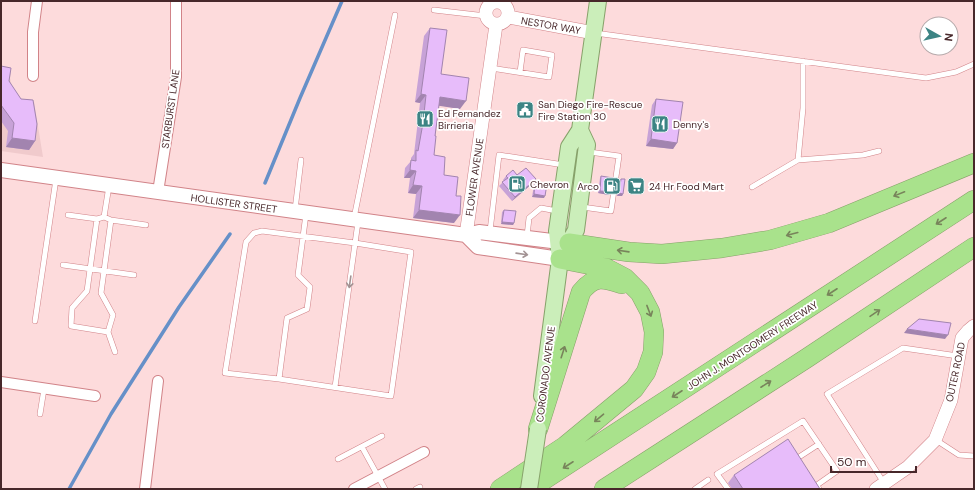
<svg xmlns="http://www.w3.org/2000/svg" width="975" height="490" viewBox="0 0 975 490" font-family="'DM Sans',sans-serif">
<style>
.built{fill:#f0cacc}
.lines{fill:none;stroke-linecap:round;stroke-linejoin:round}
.stream{stroke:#6690c8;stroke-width:3.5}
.service-casing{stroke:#d18388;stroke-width:6}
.minor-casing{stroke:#d18388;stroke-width:12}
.tertiary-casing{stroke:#d18388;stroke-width:14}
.secondary-casing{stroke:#d18388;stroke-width:16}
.primary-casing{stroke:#87a16a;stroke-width:18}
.motorway-casing{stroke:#87a16a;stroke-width:20}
.service{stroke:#fff;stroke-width:5}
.minor{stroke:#fff;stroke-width:10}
.tertiary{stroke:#fff;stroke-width:13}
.secondary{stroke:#fff;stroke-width:14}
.primary{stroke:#cbeeba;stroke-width:16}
.motorway{stroke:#a9e28c;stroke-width:19}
.primary-bridge-casing{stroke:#87a16a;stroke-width:18;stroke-linecap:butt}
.primary-bridge{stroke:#cbeeba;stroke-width:16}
.wall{fill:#c7a2d7}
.shaded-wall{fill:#a284af}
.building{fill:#e7bcfa;stroke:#a284af}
.oneway{stroke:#78845b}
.oneway2{stroke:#a39394}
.labels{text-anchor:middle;stroke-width:3.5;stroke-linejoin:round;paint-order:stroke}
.street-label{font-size:10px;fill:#47272a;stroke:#fff}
.poi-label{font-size:10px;fill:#47272a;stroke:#fff;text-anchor:start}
</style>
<rect width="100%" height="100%" fill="#fddbdc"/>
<path class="built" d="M1 71 11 72 10 78 15 101 24 100 34 102 43 157 1 151Z"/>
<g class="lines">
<path class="stream" d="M265 183 300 98 342 1
M69 489 111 414 179 307 230 234"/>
<defs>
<path id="service" d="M499 2V1
M434 10 486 16
M595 33 926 78 956 72 974 64
M803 61V108L798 160 863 155 879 151
M491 68 549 77 552 55 523 50 520 72
M109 186 104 217 111 220 101 293 113 315 108 332 115 352
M752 187 798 160
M582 207 611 211 619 156 589 152
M295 210 301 160
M68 215 97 219
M104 217 97 219 87 291 72 308 71 326 108 332
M354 218 395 15
M111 220 146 225
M262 231 355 243 411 252 391 396 279 379 225 373 246 242 254 233Z
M490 231 499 155 564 165
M527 236 529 218 541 208 557 211
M63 265 134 275
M35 321 56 179
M279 379 287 318 307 309 310 287 298 275 306 214
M335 387 358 222
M40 414 44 389
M936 440 959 455 974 456
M362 447 385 489
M338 459 382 436
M796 459 819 444
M884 483 827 394 903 348 958 356
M416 489 420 487
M695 489 708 480
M728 489 717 474 803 421 837 471 817 485 819 489"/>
<path id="minor" d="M33 76V32L37 1
M158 192 176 77V1
M1 382 95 396
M145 489 158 381
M354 489 424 452"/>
<path id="tertiary" d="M486 13a11 11 0 1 1 22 0a11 11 0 1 1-22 0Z
M508 17 594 33
M466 235 496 25
M876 489 908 467 935 440 951 400 962 338 968 331 974 326"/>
<path id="secondary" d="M1 170 466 235 479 232 568 243
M466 235 478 247 560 259"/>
<path id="primary" d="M564 252 576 230 587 145 580 130
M542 396 560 259 557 231 569 147 580 130 598 1"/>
<path id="motorway" d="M569 243 629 252 662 254 722 248 770 240 829 223 974 163
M538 429 581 292C595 275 603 278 622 284
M500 489 565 446 634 389 646 372 653 352 654 332 650 312 640 293 625 278 606 268 560 259
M530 489 974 200
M604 489 807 358 974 247"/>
</defs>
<use href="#service" class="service-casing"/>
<use href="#minor" class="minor-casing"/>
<use href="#tertiary" class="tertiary-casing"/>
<use href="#secondary" class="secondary-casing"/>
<use href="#primary" class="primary-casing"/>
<use href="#motorway" class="motorway-casing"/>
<use href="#service" class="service"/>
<use href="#minor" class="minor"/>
<use href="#tertiary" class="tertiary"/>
<use href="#secondary" class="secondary"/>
<use href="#primary" class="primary"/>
<use href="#motorway" class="motorway"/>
<defs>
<path id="primary-bridge" d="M529 489 538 429"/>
</defs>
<use href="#primary-bridge" class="primary-bridge-casing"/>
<use href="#primary-bridge" class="primary-bridge"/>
</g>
<path class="wall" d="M430 28 441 74 460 109 439 105 435 136 434 155 444 175 454 223 413 218 416 194 408 193 410 178H404L405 168 411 161V158L414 154 420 103 415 102 424 36Z
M1 66 9 81 35 141 29 150 6 147 8 131 1 121Z
M656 99 677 143 673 149 646 146 652 105Z
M517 175 536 179 533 183 512 201 499 186 504 181 503 180 506 176Z
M601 176 609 195 598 193 600 178Z
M621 179 623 194 622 196H617L619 181Z
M535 182 544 198 532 197 534 185Z
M504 210 514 223 513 225 501 224 502 212Z
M734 475 820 489H732L728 483Z"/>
<path class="shaded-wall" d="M421 94 426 95 420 103 415 102Z
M440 97 466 101 460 109 434 105Z
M12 138 35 141 29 150 6 147Z
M651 139 677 143 673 149 646 146Z
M410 170 416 171 410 178H404Z
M536 179 533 183 512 201 515 197Z
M413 185 422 186 416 194 408 193Z
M600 191 611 192 609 195 598 193Z
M619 193 623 194 622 196H617Z
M534 194 545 196 544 198 532 197Z
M419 210 460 215 454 223 413 218Z
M502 222 514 223 513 225 501 224Z
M907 329 948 335 945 339 904 333Z"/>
<path class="building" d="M430 28 447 30 441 74 469 78 466 101 440 97 435 136H436L434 155 445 157 444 175 458 177 456 196H461L460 215 419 210 422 186 413 185 416 171 410 170 411 160 416 161V150L418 151 423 123 426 95 421 94Z
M1 66 11 68 9 81 21 99 33 100 37 124 35 141 12 138 14 123 1 105Z
M656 99 683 102 677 143 651 139Z
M526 168 536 179 515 197 502 182 508 178 506 176 513 170 517 175Z
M601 176 613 178 611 192 600 191Z
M621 179H625L623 194 619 193Z
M535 182 547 184 545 196 534 194Z
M504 210 516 211 514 223 502 222Z
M919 319 951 323 948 335 907 329Z
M788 439 820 489H743L734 475Z"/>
<defs><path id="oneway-shaft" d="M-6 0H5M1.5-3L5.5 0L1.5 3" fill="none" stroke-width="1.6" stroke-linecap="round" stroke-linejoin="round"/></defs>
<g class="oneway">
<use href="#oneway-shaft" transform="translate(899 194) rotate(158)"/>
<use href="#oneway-shaft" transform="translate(941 221) rotate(147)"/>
<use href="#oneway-shaft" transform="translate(792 234) rotate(165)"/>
<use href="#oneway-shaft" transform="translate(623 251) rotate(-172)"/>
<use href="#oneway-shaft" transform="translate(832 292) rotate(147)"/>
<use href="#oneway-shaft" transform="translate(649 311) rotate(69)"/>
<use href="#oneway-shaft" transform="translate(875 313) rotate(-34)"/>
<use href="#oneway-shaft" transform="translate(563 352) rotate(-72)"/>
<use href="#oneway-shaft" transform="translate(766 384) rotate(-33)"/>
<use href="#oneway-shaft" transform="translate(677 394) rotate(147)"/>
<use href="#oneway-shaft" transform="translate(599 418) rotate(140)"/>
<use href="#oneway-shaft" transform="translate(568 465) rotate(147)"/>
</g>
<g class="oneway2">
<use href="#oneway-shaft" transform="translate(522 254) rotate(8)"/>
<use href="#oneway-shaft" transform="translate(350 282) rotate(98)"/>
</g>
<defs>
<symbol id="civic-square" viewBox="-11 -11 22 22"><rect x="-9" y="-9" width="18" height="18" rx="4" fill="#3c8484" stroke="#fff"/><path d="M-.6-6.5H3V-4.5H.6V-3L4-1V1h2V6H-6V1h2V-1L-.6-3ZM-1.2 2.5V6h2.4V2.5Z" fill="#fff"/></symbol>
<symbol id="restaurant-square" viewBox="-11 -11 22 22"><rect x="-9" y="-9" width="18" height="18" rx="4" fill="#3c8484" stroke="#fff"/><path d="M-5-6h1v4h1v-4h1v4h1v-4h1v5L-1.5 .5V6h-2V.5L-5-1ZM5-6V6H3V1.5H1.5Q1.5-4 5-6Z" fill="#fff"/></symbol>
<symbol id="fuel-square" viewBox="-11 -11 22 22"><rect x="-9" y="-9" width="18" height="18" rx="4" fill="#3c8484" stroke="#fff"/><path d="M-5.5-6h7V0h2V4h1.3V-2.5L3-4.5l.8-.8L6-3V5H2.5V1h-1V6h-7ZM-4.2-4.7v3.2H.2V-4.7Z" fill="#fff"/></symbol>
<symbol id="supermarket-square" viewBox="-11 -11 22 22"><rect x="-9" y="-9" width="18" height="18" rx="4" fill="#3c8484" stroke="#fff"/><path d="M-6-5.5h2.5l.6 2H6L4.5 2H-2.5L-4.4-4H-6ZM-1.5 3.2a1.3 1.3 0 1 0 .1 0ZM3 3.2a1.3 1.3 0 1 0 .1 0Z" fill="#fff"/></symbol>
</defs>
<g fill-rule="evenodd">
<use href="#civic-square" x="515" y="100" width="20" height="20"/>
<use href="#restaurant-square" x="415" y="109" width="20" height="20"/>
<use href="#restaurant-square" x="650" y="114" width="20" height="20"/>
<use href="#fuel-square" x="507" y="174" width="20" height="20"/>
<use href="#fuel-square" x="602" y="176" width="20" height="20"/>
<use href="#supermarket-square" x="626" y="176" width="20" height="20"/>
</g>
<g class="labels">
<g class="street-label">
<text transform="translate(551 25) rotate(10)" y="4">NESTOR WAY</text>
<text transform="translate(170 109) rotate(-82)" y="4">STARBURST LANE</text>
<text transform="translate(474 177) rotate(-82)" y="4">FLOWER AVENUE</text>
<text transform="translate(234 203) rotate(8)" y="4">HOLLISTER STREET</text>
<text transform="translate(752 345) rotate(-33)" y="4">JOHN J. MONTGOMERY FREEWAY</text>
<text transform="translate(955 372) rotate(-78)" y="4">OUTER ROAD</text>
<text transform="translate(545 374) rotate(-83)" y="4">CORONADO AVENUE</text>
</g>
<g class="poi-label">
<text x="538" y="108">San Diego Fire-Rescue<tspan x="538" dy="12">Fire Station 30</tspan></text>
<text x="438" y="117">Ed Fernandez<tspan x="438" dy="12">Birrieria</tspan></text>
<text x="673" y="128">Denny's</text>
<text x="530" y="188">Chevron</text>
<text x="599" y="190" text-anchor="end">Arco</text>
<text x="649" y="190">24 Hr Food Mart</text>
</g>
</g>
<rect width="975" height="490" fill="none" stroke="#47272a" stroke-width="4"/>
<g transform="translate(939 36) rotate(98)"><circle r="19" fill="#ffffff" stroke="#b5a9aa"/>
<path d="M0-3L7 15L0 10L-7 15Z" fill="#3c8484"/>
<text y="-6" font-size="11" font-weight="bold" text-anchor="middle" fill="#47272a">N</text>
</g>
<path d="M831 466v6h85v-6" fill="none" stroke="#47272a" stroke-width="2"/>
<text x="837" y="466" font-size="12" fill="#47272a" stroke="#ffffff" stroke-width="3" paint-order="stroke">50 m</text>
</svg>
